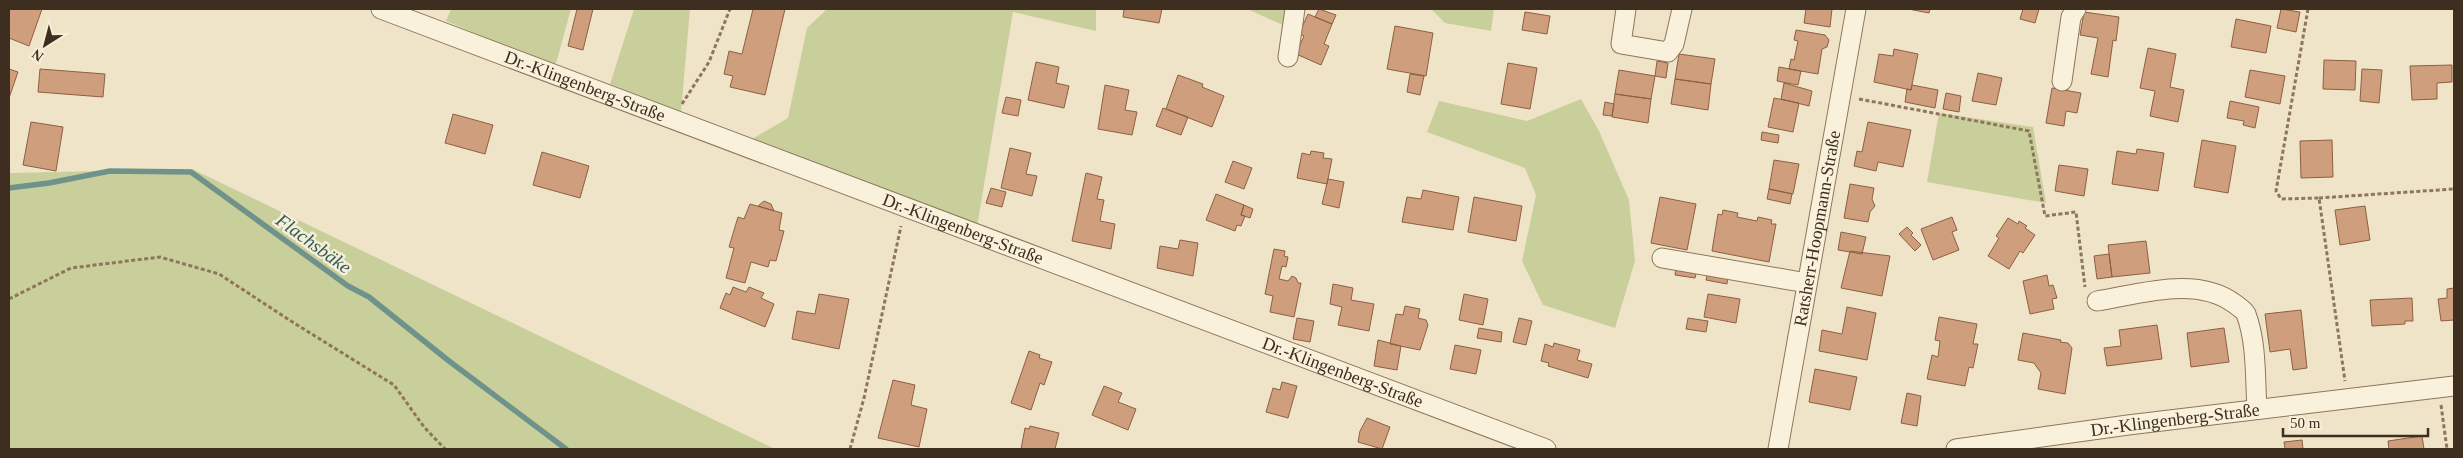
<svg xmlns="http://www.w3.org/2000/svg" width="2463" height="458" viewBox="0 0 2463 458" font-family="'Times New Roman',serif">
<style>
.green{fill:#c9cf9b}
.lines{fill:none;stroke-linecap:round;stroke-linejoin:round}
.stream{stroke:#6f938a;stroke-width:5.5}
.building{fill:#cf9f7d;stroke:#8d5f41}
.minor-casing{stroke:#8d765c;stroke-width:21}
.path{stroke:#8d765c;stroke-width:3;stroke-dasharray:4 2.5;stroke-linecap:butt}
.minor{stroke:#faf1dc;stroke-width:19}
.labels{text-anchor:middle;stroke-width:5;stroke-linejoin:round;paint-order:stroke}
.street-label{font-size:18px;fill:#3d2e20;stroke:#f7eed8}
.water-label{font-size:19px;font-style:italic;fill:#2f5d5a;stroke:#f7eed8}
</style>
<rect width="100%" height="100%" fill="#f0e4c8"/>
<path class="green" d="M451 9H571L555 67 446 21Z
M634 9H690L681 112 610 84Z
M827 9H1096V31L1013 12 977 227 752 139 788 118 807 28Z
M1247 9H1290L1287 27Z
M1431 9H1494L1491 31 1445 23Z
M1581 99 1599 131 1629 200 1635 261 1615 328 1543 305 1522 261 1536 195 1525 168 1427 132 1439 101 1527 121Z
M1939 113 2033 127 2046 203 1927 182Z
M192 169 775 449H9V173Z"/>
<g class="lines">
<path class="stream" d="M9 188 49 183 110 171 191 172 348 286 369 297 449 361 566 449"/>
</g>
<path class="building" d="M9 9H42L29 46 9 38Z
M577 9H593L583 50 568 46Z
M753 9H785L765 95 730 87 733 76 724 74 729 51 742 54Z
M1124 9H1162L1159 23 1123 17Z
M1319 9 1336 15 1332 24 1315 17Z
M1806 9H1832L1830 27 1804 23Z
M1908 9H1930L1929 13Z
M2023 9H2039L2035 23 2020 19Z
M2281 9 2300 12 2296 32 2277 28Z
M1525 12 1550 16 1547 34 1522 30Z
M2084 12 2119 17 2116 41 2113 40 2108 77 2091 74 2098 38 2080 35Z
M1308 14 1332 24 1324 44 1329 46 1321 65 1296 54 1304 36 1299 34Z
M2236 19 2271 26 2266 53 2231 47Z
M1395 26 1433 33 1426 76 1387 69Z
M1796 30 1825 35 1829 40 1827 47 1822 49 1818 74 1789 69 1791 59 1794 60 1798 41 1794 40Z
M2148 48 2176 54 2170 87 2184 90 2178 122 2150 116 2155 91 2140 88Z
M1894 49 1918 54 1911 90 1874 82 1879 54 1893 56Z
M1679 54 1715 59 1711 84 1675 79Z
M2324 60 2356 61 2355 90 2323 89Z
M1657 61 1668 63 1666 78 1655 76Z
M1036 62 1059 67 1056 83 1069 86 1064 108 1028 100Z
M1508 63 1537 68 1530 109 1501 104Z
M2452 65V82L2437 83V99L2412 100 2410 66Z
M1779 67 1801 71 1798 85 1777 81Z
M9 69 18 72 9 98Z
M40 69 105 74 103 97 38 92Z
M2362 69 2382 70 2379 103 2360 101Z
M1619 70 1655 76 1651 99 1615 94Z
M2250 70 2285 76 2280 104 2245 97Z
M1978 73 2002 78 1996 105 1972 101Z
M1410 74 1424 76 1420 95 1407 92Z
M1178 75 1203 84 1202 87 1224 96 1212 127 1166 109Z
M1675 79 1711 84 1708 110 1671 104Z
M1784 83 1812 91 1809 106 1781 99Z
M1105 85 1129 90 1125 110 1137 112 1132 135 1098 129Z
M1912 85 1938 90 1935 108 1905 102 1907 89 1911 90Z
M2052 88 2081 93 2077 113 2066 111 2064 126 2046 123Z
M1946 93 1961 96 1959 112 1943 109Z
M1615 94 1651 99 1648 123 1612 117Z
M1006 97 1021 100 1018 116 1002 113Z
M1774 98 1799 103 1793 132 1768 127Z
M2230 101 2259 107 2255 128 2243 125 2244 121 2227 118Z
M1605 102 1614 104 1612 116 1603 115Z
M1163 108 1188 117 1181 135 1156 126Z
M453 114 493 125 485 154 445 143Z
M31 122 63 127 56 171 23 165Z
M1868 122 1911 130 1903 167 1878 162 1876 171 1854 166 1857 151 1862 152Z
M1762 132 1779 135 1778 143 1761 140Z
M2202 140 2236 146 2228 193 2194 187Z
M2332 140 2333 177 2301 178 2300 141Z
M1010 148 1031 153 1026 174 1037 176 1032 196 1001 188Z
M2137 149 2164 153 2158 191 2112 184 2117 151 2136 154Z
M1311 151 1324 153 1323 158 1332 159 1327 184 1297 178 1302 153 1310 155Z
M542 152 589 166 580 198 533 185Z
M1774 160 1799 164 1793 194 1769 189Z
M1233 161 1252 168 1244 189 1225 182Z
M2059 165 2088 169 2084 196 2055 191Z
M1086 173 1102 177 1097 199 1104 200 1100 221 1115 224 1111 249 1072 241Z
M1328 179 1344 182 1339 208 1322 204Z
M1850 184 1874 188 1872 199 1875 206 1870 212 1868 222 1844 218Z
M991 188 1006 192 1002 207 986 203Z
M1769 189 1792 194 1790 204 1767 199Z
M1423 190 1459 197 1453 230 1402 222 1407 197 1421 199Z
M1216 194 1244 205 1241 215 1245 216 1241 226 1237 225 1235 231 1206 220Z
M1474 197 1522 206 1516 241 1468 232Z
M1660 197 1696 204 1687 250 1651 243Z
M764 201 771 204 774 211 758 206Z
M750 204 782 213 779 230 784 231 776 261 770 260 768 267 751 262 745 283 726 278 734 248 729 247 738 217 744 219Z
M1244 205 1253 209 1250 218 1241 215Z
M2365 206 2370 240 2340 245 2335 210Z
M1723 210 1738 213 1737 217 1757 221 1758 217 1772 220 1771 224H1776L1769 262 1712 251 1718 214 1722 215Z
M1952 217 1957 230 1952 232 1959 250 1933 260 1921 229Z
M2008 218 2018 224 2019 221 2027 226 2025 228 2035 235 2023 253 2020 251 2009 269 1988 256 1999 238 1996 236Z
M1907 227 1913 233 1911 235 1921 245 1915 251 1899 234Z
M1841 232 1866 237 1862 254 1838 250Z
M1180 240 1198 243 1193 276 1157 268 1160 246 1178 249Z
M2146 241 2150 273 2112 277 2108 245Z
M1274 249 1285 251 1284 256 1288 257 1286 267 1282 266 1279 279 1288 281 1292 276 1296 278 1298 283H1301L1294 317 1270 312 1273 296 1265 294Z
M1850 251 1890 256 1882 296 1841 288Z
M2109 254 2112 277 2097 279 2094 256Z
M1676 266 1697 270 1695 278 1675 275Z
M1708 272 1728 275 1727 284 1706 280Z
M2047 275 2049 286 2053 285 2057 298 2052 299 2054 309 2030 314 2023 281Z
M1333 284 1353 288 1351 300 1374 304 1369 331 1338 325 1342 307 1330 304Z
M733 287 746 292 749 287 764 293 761 298 774 304 765 327 720 308 726 293 730 295Z
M2454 288V320L2441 321 2438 299 2447 298V289Z
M819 294 849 299 839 349 792 339 797 311 815 314Z
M1464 294 1488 299 1483 325 1459 320Z
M1708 294 1740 299 1736 323 1704 317Z
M2412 298 2413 321H2405V324L2372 326 2370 300Z
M1405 306 1420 309 1418 318 1426 320 1428 325 1420 350 1390 344 1396 314 1403 315Z
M1847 307 1876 313 1867 360 1819 351 1822 330 1842 334Z
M2301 310 2307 368 2293 370 2290 349 2270 352 2265 314Z
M1939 317 1977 324 1973 344H1978L1973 368 1969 367 1965 386 1927 379 1932 355 1938 357 1940 341 1935 340Z
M1297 318 1314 321 1310 342 1293 339Z
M1519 318 1532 321 1526 345 1513 342Z
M1688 318 1708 321 1706 332 1686 329Z
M2157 325 2162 359 2107 366 2104 348 2121 346 2119 330Z
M1479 328 1502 332 1501 342 1477 338Z
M2224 328 2229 362 2191 367 2187 333Z
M2023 333 2061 340 2060 342 2068 343 2072 348 2065 394 2038 389 2041 373 2034 363 2018 360Z
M1378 340 1401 346 1397 370 1374 366Z
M1554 343 1580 350 1577 360 1592 364 1588 378 1548 366 1549 363 1541 361 1545 344 1553 347Z
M1455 345 1481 350 1476 374 1450 369Z
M1029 351 1040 355 1039 358 1052 362 1044 385 1040 383 1031 410 1011 403Z
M1815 369 1857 377 1850 410 1809 402Z
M893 380 915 385 911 405 927 409 919 447 878 438Z
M1282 382 1297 386 1288 418 1266 412 1273 388 1280 390Z
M1104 386 1122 393 1118 402 1136 409 1128 430 1092 415Z
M1907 393 1921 396 1917 426 1901 423Z
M1367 418 1390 427 1382 449 1358 442 1360 431Z
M1030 426 1059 433 1055 449H1021L1025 428 1029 429Z
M2422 436 2424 449H2389L2388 441Z
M2302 440 2303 449H2285L2284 442Z"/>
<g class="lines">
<defs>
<g id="minor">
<path id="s1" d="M381 9 1546 449"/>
<path d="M1626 9 1621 44 1668 52 1674 44 1682 9"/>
<path d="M1288 57 1295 9"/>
<path d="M2062 81 2071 17 2076 9"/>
<path d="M1662 258 1807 283"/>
<path d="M2097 301C2140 294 2197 275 2235 304 2239 307 2244 310 2246 314 2257 343 2255 379 2257 409"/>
<path id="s2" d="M1778 449 1856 9"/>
<path id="s3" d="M1956 449 2128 425 2454 386"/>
</g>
</defs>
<use href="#minor" class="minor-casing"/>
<path class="path" d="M2308 9 2276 191 2281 199 2319 198 2345 381
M1859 99 2029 131 2045 216 2076 212 2085 287
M682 104 709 62 730 9
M2319 198 2454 189
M9 299 71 268 160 257 219 274 294 323 394 385 424 427 445 449
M2441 405 2447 449
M850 449 864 398 901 226"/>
<use href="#minor" class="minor"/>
</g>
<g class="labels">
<g class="street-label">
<text dy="6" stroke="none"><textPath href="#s1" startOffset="218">Dr.-Klingenberg-Straße</textPath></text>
<text dy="6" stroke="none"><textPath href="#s2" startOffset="224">Ratsherr-Hoopmann-Straße</textPath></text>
<text dy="6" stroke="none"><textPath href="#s1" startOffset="622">Dr.-Klingenberg-Straße</textPath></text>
<text dy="6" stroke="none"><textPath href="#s1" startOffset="1028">Dr.-Klingenberg-Straße</textPath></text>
<text dy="6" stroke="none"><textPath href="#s3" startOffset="221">Dr.-Klingenberg-Straße</textPath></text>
</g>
<g class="water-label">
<text transform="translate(314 243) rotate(36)" y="7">Flachsbäke</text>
</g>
</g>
<rect width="2463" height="458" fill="none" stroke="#3d2e20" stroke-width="20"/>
<g transform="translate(45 45) rotate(216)" stroke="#f7eed8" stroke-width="4" paint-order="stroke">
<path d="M0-4L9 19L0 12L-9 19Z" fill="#3d2e20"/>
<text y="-8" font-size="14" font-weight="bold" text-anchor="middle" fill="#3d2e20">N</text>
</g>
<path d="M2283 428v8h145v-8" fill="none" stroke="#3d2e20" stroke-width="2.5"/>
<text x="2290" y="428" font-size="15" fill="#3d2e20" stroke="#f7eed8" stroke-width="4" paint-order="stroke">50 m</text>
</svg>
